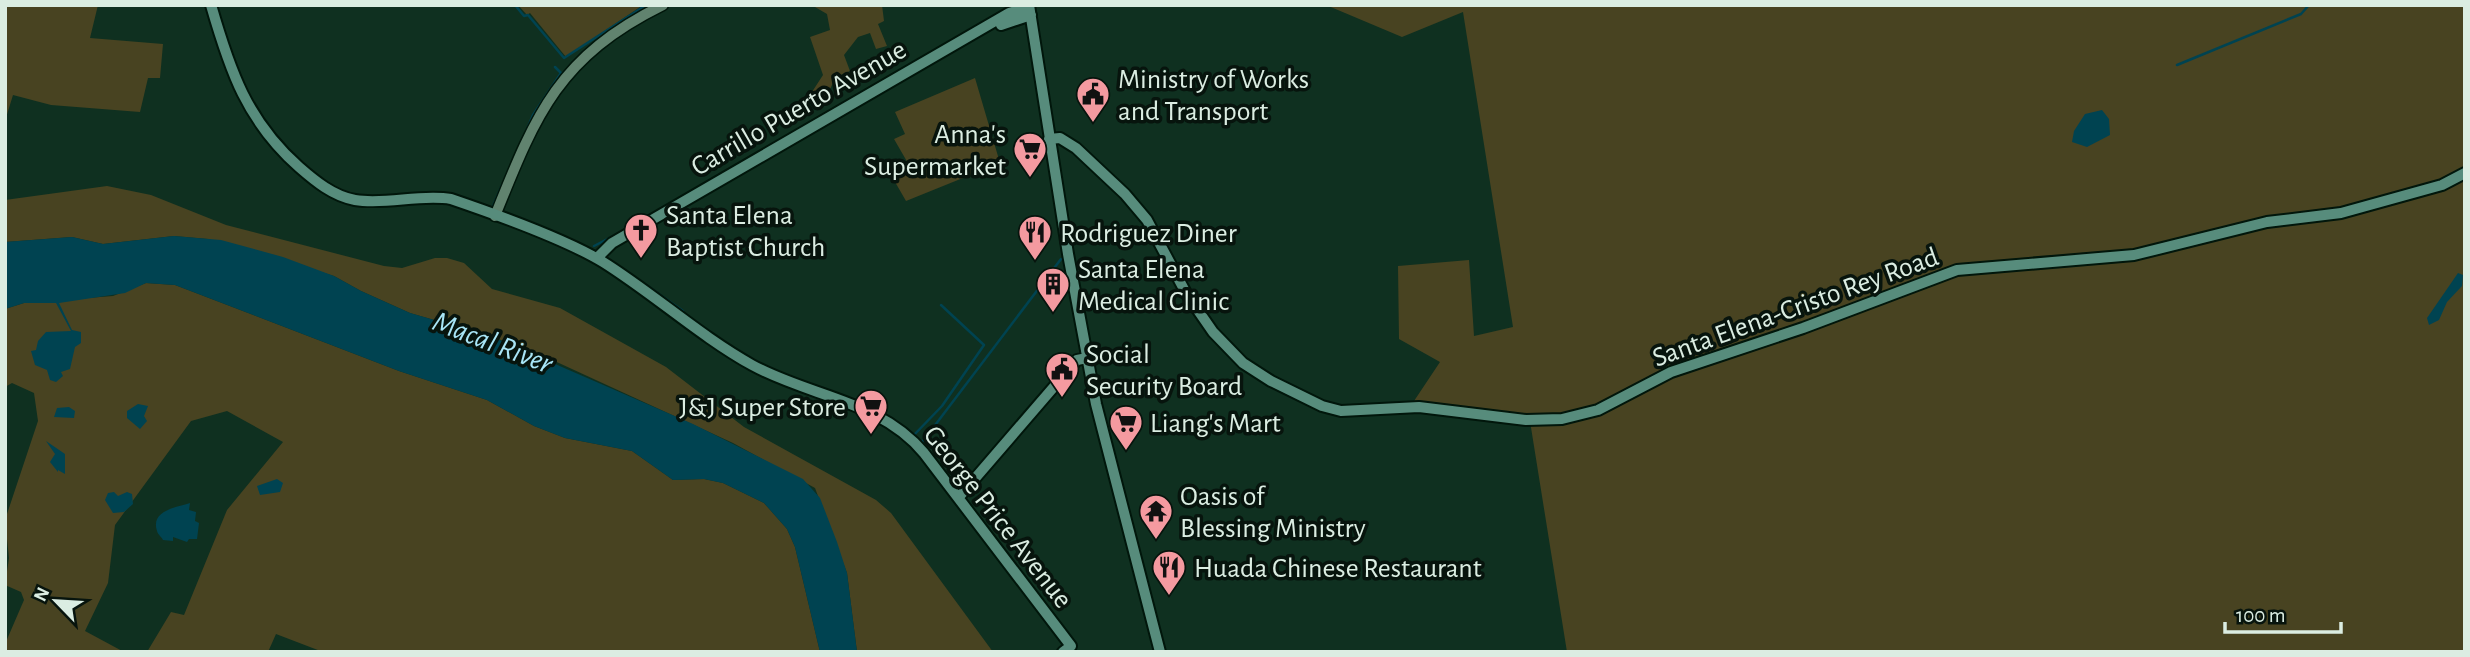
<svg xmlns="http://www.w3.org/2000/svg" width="2470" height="657" viewBox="0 0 2470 657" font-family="'Alegreya Sans',sans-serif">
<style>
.green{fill:#484321}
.water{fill:#004351}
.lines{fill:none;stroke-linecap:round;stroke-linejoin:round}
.stream{stroke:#004351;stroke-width:2.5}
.tertiary-casing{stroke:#01160b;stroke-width:13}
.secondary-casing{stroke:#01160b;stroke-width:14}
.tertiary{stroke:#61836f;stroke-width:10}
.secondary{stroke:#578c7c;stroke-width:10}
.labels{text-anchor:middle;stroke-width:7;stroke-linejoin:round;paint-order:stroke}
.poi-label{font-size:28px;fill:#dbede2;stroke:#07140d;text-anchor:start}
.street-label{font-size:28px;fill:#dbede2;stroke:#07140d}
.water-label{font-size:30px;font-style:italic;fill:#a8e5f6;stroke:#07140d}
</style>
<rect width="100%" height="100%" fill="#0f3020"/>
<path class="green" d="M5 5H98L90 38 163 44 160 78H148L140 112 51 105 13 95 5 121Z
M518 5H643L566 57 530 13 527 15Z
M818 5H882L884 21 878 24 887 46 876 49 870 33 858 37 844 55 850 71 836 77 825 99 810 95 823 75 810 37 830 30 827 14 815 7Z
M1326 5H2465V652H1567L1529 415 1506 416 1414 401 1440 362 1399 339 1398 266 1469 260 1474 336 1513 327 1463 12 1402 37Z
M975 78 1000 163 906 201 891 175 909 165 894 139 905 134 895 112Z
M107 186 151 195 226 225 384 266 402 268 435 258H447L464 263 492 289 560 308 666 367 744 427 876 500 891 513 993 652H857L847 573 815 488 733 443 548 358 493 337 410 313 361 291 334 276 208 239 174 236 103 244 72 237 5 242V200Z
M146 283 175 285 399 371 487 400 534 426 565 438 632 451 673 480 704 479 723 483 764 503 787 529 795 547 820 652H323L276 634 268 652H147L171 612 184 615 227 510 283 442 227 411 191 421 115 525 108 583 85 631 124 652H5V644L24 600 21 592 5 585 9 558 5 520 38 421 34 393 12 383 5 387V309L24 303 113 296Z"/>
<path class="water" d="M2102 110 2109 119 2110 135 2087 147 2072 142 2074 131 2085 114Z
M174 236 221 240 283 257 334 276 361 291 410 313 493 337 693 424 803 479 820 498 837 542 847 573 857 652H820L795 547 787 529 764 503 723 483 704 479 673 480 632 451 565 438 534 426 487 400 399 371 175 285 146 283 125 293 59 303 72 330 81 332V343L75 347 70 369 61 372 63 376 56 382 50 380 47 370 35 365 31 351 36 350 38 341 46 332 71 331 56 303H24L5 309V242L72 237 103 244Z
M2458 273 2463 275 2462 286 2447 302 2439 320 2429 325 2427 318Z
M138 404 148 406 144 416 147 421 140 429 127 418V411Z
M69 407 75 411 74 418 54 417 57 408Z
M46 441 65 454V474L58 470V472L50 462 55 454Z
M277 479 283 483 280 492 260 495 257 486Z
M114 492 118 496 127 492 132 494 133 504 124 512 113 513 105 500 108 493Z
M190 503 189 510 196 512 195 521 199 523 197 539H189L187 542 173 537V541L163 540C162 537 158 535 157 531 150 510 178 507 190 503Z"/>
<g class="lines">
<path class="stream" d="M515 5 524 16 528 15 564 58 646 5
M2177 65 2301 14 2309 5
M522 141 533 115 561 73 555 67
M491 211 502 185
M594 246 621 232
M629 273 683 311
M913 436 942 406 984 345 941 305
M920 445 1061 259"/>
<defs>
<path id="tertiary" d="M495 216C536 114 558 57 663 5"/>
<path id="secondary" d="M211 5C230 71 247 121 299 167 315 181 333 196 355 200 386 205 419 194 451 199 495 214 565 239 603 262 654 294 700 336 752 365 810 397 880 400 924 453L1071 646 1063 652
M1029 5 1068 254 1096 404 1160 652
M1001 25 1031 15
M1049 139 1060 138 1076 148 1125 194 1147 220 1186 293 1213 332 1243 363 1271 381 1322 406 1341 411 1419 407 1526 420 1562 419 1598 410 1671 372 1803 328 1957 270 2134 255 2267 222 2341 213 2442 185 2465 173
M597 258 612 243 1009 13 1029 7
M959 497 1077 360 1087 358"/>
</defs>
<use href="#tertiary" class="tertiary-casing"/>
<use href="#secondary" class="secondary-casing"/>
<use href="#tertiary" class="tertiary"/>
<use href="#secondary" class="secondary"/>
</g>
<defs>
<symbol id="civic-pin" viewBox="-11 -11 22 30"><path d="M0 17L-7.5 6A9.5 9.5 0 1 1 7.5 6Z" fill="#f49aa0" stroke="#07140d"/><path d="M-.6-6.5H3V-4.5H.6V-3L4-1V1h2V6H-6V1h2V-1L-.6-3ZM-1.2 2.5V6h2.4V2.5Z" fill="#111"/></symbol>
<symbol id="supermarket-pin" viewBox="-11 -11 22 30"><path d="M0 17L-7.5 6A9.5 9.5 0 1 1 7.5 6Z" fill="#f49aa0" stroke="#07140d"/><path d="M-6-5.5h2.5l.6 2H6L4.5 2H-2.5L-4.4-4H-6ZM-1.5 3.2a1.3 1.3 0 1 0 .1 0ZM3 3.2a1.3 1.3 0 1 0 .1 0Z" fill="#111"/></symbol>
<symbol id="church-pin" viewBox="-11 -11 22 30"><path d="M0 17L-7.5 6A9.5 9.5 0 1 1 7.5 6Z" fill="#f49aa0" stroke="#07140d"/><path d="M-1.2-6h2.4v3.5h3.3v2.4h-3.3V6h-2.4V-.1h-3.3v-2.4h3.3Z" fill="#111"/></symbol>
<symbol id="restaurant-pin" viewBox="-11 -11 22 30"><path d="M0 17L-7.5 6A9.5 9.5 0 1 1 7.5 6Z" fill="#f49aa0" stroke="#07140d"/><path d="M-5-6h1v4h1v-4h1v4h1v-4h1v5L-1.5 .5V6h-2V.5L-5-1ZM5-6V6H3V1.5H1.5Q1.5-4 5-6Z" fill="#111"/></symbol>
<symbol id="building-pin" viewBox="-11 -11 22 30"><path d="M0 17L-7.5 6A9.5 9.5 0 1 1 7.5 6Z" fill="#f49aa0" stroke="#07140d"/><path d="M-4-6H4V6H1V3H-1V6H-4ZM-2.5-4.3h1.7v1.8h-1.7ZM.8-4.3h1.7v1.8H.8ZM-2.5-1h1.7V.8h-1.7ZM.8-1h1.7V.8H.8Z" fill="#111"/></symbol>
<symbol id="temple-pin" viewBox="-11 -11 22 30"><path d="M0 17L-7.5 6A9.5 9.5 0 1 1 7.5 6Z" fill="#f49aa0" stroke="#07140d"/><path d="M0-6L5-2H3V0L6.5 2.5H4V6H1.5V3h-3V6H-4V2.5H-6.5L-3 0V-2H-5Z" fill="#111"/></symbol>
</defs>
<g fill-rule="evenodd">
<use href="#civic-pin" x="1074" y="75" width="38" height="52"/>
<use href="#supermarket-pin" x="1011" y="130" width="38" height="52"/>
<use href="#church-pin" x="622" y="211" width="38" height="52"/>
<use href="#restaurant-pin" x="1016" y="213" width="38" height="52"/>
<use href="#building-pin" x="1034" y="265" width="38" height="52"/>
<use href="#civic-pin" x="1043" y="350" width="38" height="52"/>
<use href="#supermarket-pin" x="852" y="387" width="38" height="52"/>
<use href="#supermarket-pin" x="1107" y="403" width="38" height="52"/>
<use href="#temple-pin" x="1137" y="492" width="38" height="52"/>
<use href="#restaurant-pin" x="1150" y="548" width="38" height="52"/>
</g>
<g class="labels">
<g class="poi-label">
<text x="1118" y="88">Ministry of Works<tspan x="1118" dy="32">and Transport</tspan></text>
<text x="1006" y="143" text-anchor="end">Anna's<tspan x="1006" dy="32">Supermarket</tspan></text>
<text x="666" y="224">Santa Elena<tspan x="666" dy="32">Baptist Church</tspan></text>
<text x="1060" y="242">Rodriguez Diner</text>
<text x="1078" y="278">Santa Elena<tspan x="1078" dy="32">Medical Clinic</tspan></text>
<text x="1086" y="363">Social<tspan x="1086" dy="32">Security Board</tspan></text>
<text x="846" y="416" text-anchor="end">J&amp;J Super Store</text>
<text x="1150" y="432">Liang's Mart</text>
<text x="1180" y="505">Oasis of<tspan x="1180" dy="32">Blessing Ministry</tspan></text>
<text x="1194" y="577">Huada Chinese Restaurant</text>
</g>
<g class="street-label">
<text transform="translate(798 107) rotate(-30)" y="10">Carrillo Puerto Avenue</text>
<text transform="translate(1795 306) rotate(-20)" y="10">Santa Elena-Cristo Rey Road</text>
<text transform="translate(999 516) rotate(52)" y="10">George Price Avenue</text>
</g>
<g class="water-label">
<text transform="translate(493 342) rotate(21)" y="10">Macal River</text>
</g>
</g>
<rect width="2470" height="657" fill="none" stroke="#dbede2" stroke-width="14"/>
<g transform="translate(56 601) rotate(295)" stroke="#07140d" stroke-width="5" paint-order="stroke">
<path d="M0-5L12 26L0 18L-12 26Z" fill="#dbede2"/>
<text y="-10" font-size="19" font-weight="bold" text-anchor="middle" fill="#dbede2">N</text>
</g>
<path d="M2225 622v10h116v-10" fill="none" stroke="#dbede2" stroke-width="3.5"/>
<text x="2236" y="622" font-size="21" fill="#dbede2" stroke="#07140d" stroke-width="5" paint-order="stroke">100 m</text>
</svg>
